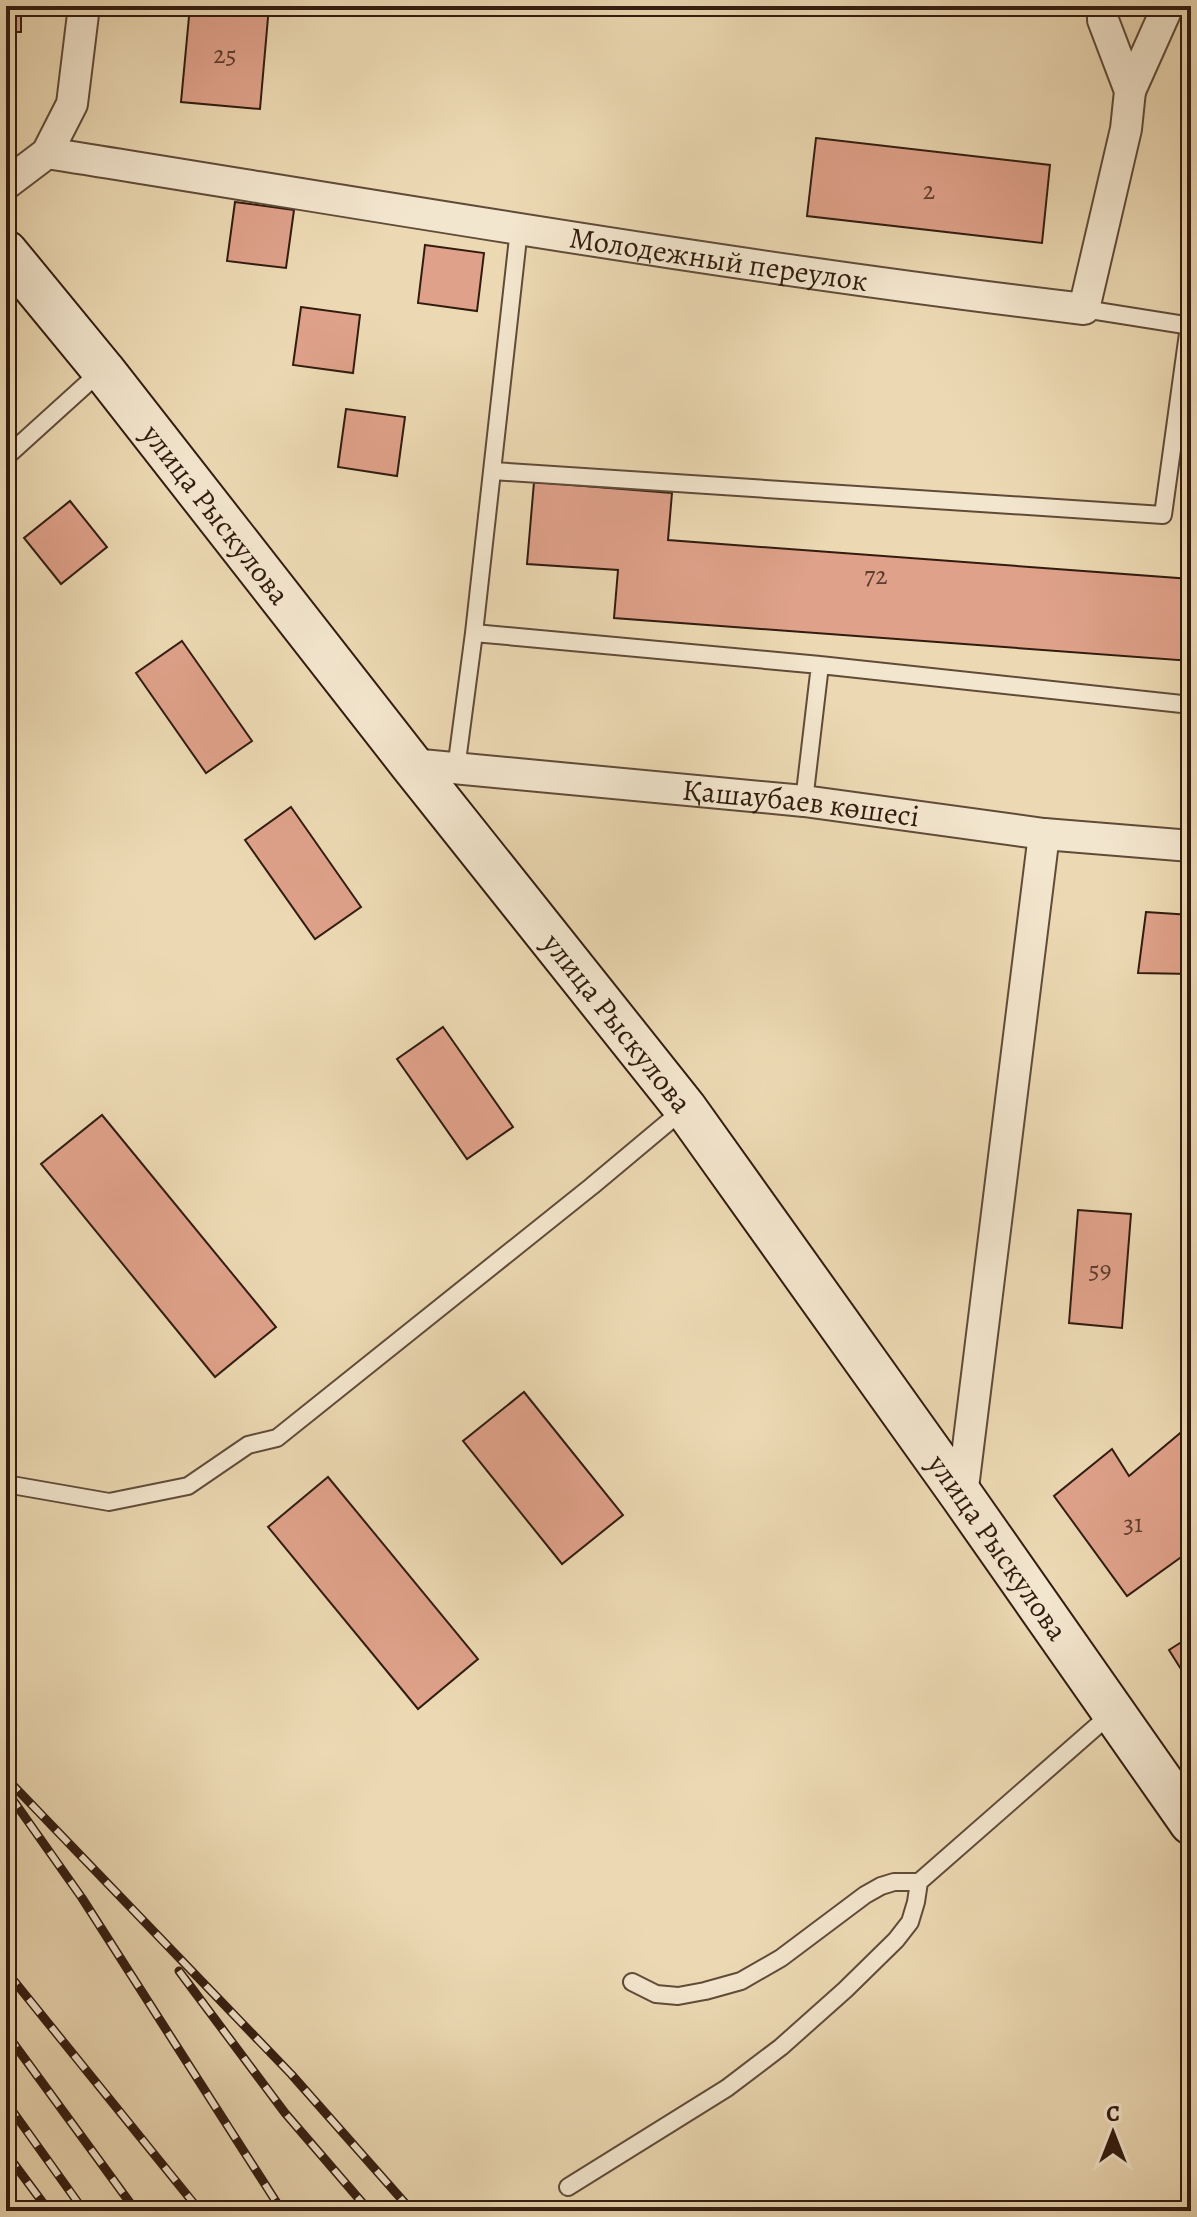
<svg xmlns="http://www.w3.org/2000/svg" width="1197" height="2217" viewBox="0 0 1197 2217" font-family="Alegreya,serif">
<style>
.building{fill:#dfa18a;stroke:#321c10;stroke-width:2}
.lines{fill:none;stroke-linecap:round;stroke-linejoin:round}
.lane-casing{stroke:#604b39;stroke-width:20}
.street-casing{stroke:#604b39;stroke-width:34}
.secondary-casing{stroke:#321c10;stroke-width:46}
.lane{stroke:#f3e6ce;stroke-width:16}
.street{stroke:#f3e6ce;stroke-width:30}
.secondary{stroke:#f3e6ce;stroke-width:42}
.rail-casing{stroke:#321c10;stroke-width:9}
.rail{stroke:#f3e6ce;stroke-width:6;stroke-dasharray:18;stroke-linecap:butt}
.labels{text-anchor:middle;stroke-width:7;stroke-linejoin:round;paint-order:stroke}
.number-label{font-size:26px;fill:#5d3d2e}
.street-label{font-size:30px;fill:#321c10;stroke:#f3e6ce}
</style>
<rect width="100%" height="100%" fill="#ecd9b3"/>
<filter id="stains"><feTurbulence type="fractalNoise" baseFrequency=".0025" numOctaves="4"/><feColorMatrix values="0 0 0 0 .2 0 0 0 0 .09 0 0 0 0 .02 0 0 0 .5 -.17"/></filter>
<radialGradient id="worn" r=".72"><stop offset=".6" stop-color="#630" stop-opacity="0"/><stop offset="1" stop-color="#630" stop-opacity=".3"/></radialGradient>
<path class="building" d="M6 6H21V32H6Z
M190 6H269L260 109 181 102Z
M816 138 1050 165 1042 243 807 216Z
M235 202 294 210 286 268 227 261Z
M425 245 484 253 477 311 418 303Z
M301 307 360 315 353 373 293 365Z
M346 409 405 417 397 476 338 467Z
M534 482 672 493 668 540 1191 579V661L614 618 618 570 527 564Z
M70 501 107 547 61 584 24 538Z
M182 641 252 741 206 773 136 673Z
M291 807 361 907 315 939 245 840Z
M1146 912 1191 915V974L1138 973Z
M443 1027 513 1127 467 1159 397 1059Z
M102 1115 276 1327 215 1377 41 1164Z
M1078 1210 1131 1214 1122 1328 1069 1323Z
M524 1392 623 1515 562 1564 463 1441Z
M1191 1424V1550L1127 1596 1054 1496 1112 1449 1129 1476Z
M328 1477 478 1659 418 1709 268 1527Z
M1191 1636V1685L1169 1650Z"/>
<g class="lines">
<defs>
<path id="lane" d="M1084 309 1191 326
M6 457 101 371
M493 471 1163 515 1189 326
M474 633 820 665 1191 705
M456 769 474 633 519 229
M804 801 820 665
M6 1484 109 1502 188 1486 248 1445 277 1438 592 1186 684 1109
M632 1982 656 1994 678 1996 705 1991 741 1981 781 1958 865 1895 881 1886 894 1882H919
M568 2187 727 2088 781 2047 845 1990 896 1940 910 1922 916 1902 919 1882 1113 1712"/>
<g id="street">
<path d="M1130 91 1168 6"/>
<path id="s1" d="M47 153C392 208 737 268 1084 309L1126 129 1130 91 1103 20V6"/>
<path d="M6 184 47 153 72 104 84 6"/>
<path id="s2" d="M411 764 804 801 1044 834 1191 846"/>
<path d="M962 1496 1044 834"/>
</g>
<g id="secondary">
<path id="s3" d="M6 252 103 370 411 764 685 1108 962 1496 1191 1823"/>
</g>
</defs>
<use href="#lane" class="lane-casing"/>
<use href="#street" class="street-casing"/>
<use href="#secondary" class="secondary-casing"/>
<use href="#lane" class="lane"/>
<use href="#street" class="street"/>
<use href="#secondary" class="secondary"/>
<defs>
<path id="rail" d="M6 1778 291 2074 412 2211
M8 1793 82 1898 282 2211
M6 1971 200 2211
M179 1971 285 2113 366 2207
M6 2033 136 2211
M6 2102 84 2211
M6 2153 49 2211
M6 2195 18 2211"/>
</defs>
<use href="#rail" class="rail-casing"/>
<use href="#rail" class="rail"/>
</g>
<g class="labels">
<g class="number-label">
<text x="225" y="63">25</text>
<text x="929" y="199">2</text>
<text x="876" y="584">72</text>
<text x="1100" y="1278">59</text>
<text x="1133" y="1532">31</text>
</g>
<g class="street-label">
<text dy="10" stroke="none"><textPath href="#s1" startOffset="680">Молодежный переулок</textPath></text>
<text dy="10" stroke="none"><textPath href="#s3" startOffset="336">улица Рыскулова</textPath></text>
<text dy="10" stroke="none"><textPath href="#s2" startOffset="392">Қашаубаев көшесі</textPath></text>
<text dy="10" stroke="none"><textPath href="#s3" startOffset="984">улица Рыскулова</textPath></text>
<text dy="10" stroke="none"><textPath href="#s3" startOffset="1632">улица Рыскулова</textPath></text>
</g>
</g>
<rect width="1197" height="2217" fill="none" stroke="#ecd9b3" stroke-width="32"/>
<rect x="8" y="8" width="1181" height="2201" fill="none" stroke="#321c10" stroke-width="4"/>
<rect x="16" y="16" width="1165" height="2185" fill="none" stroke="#321c10" stroke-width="2"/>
<g transform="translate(1113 2133)" stroke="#f3e6ce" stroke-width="6" paint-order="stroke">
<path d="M0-6L14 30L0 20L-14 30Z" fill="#321c10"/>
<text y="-12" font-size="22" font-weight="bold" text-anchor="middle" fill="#321c10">С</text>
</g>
<rect width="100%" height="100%" filter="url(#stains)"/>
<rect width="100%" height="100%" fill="url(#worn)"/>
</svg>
